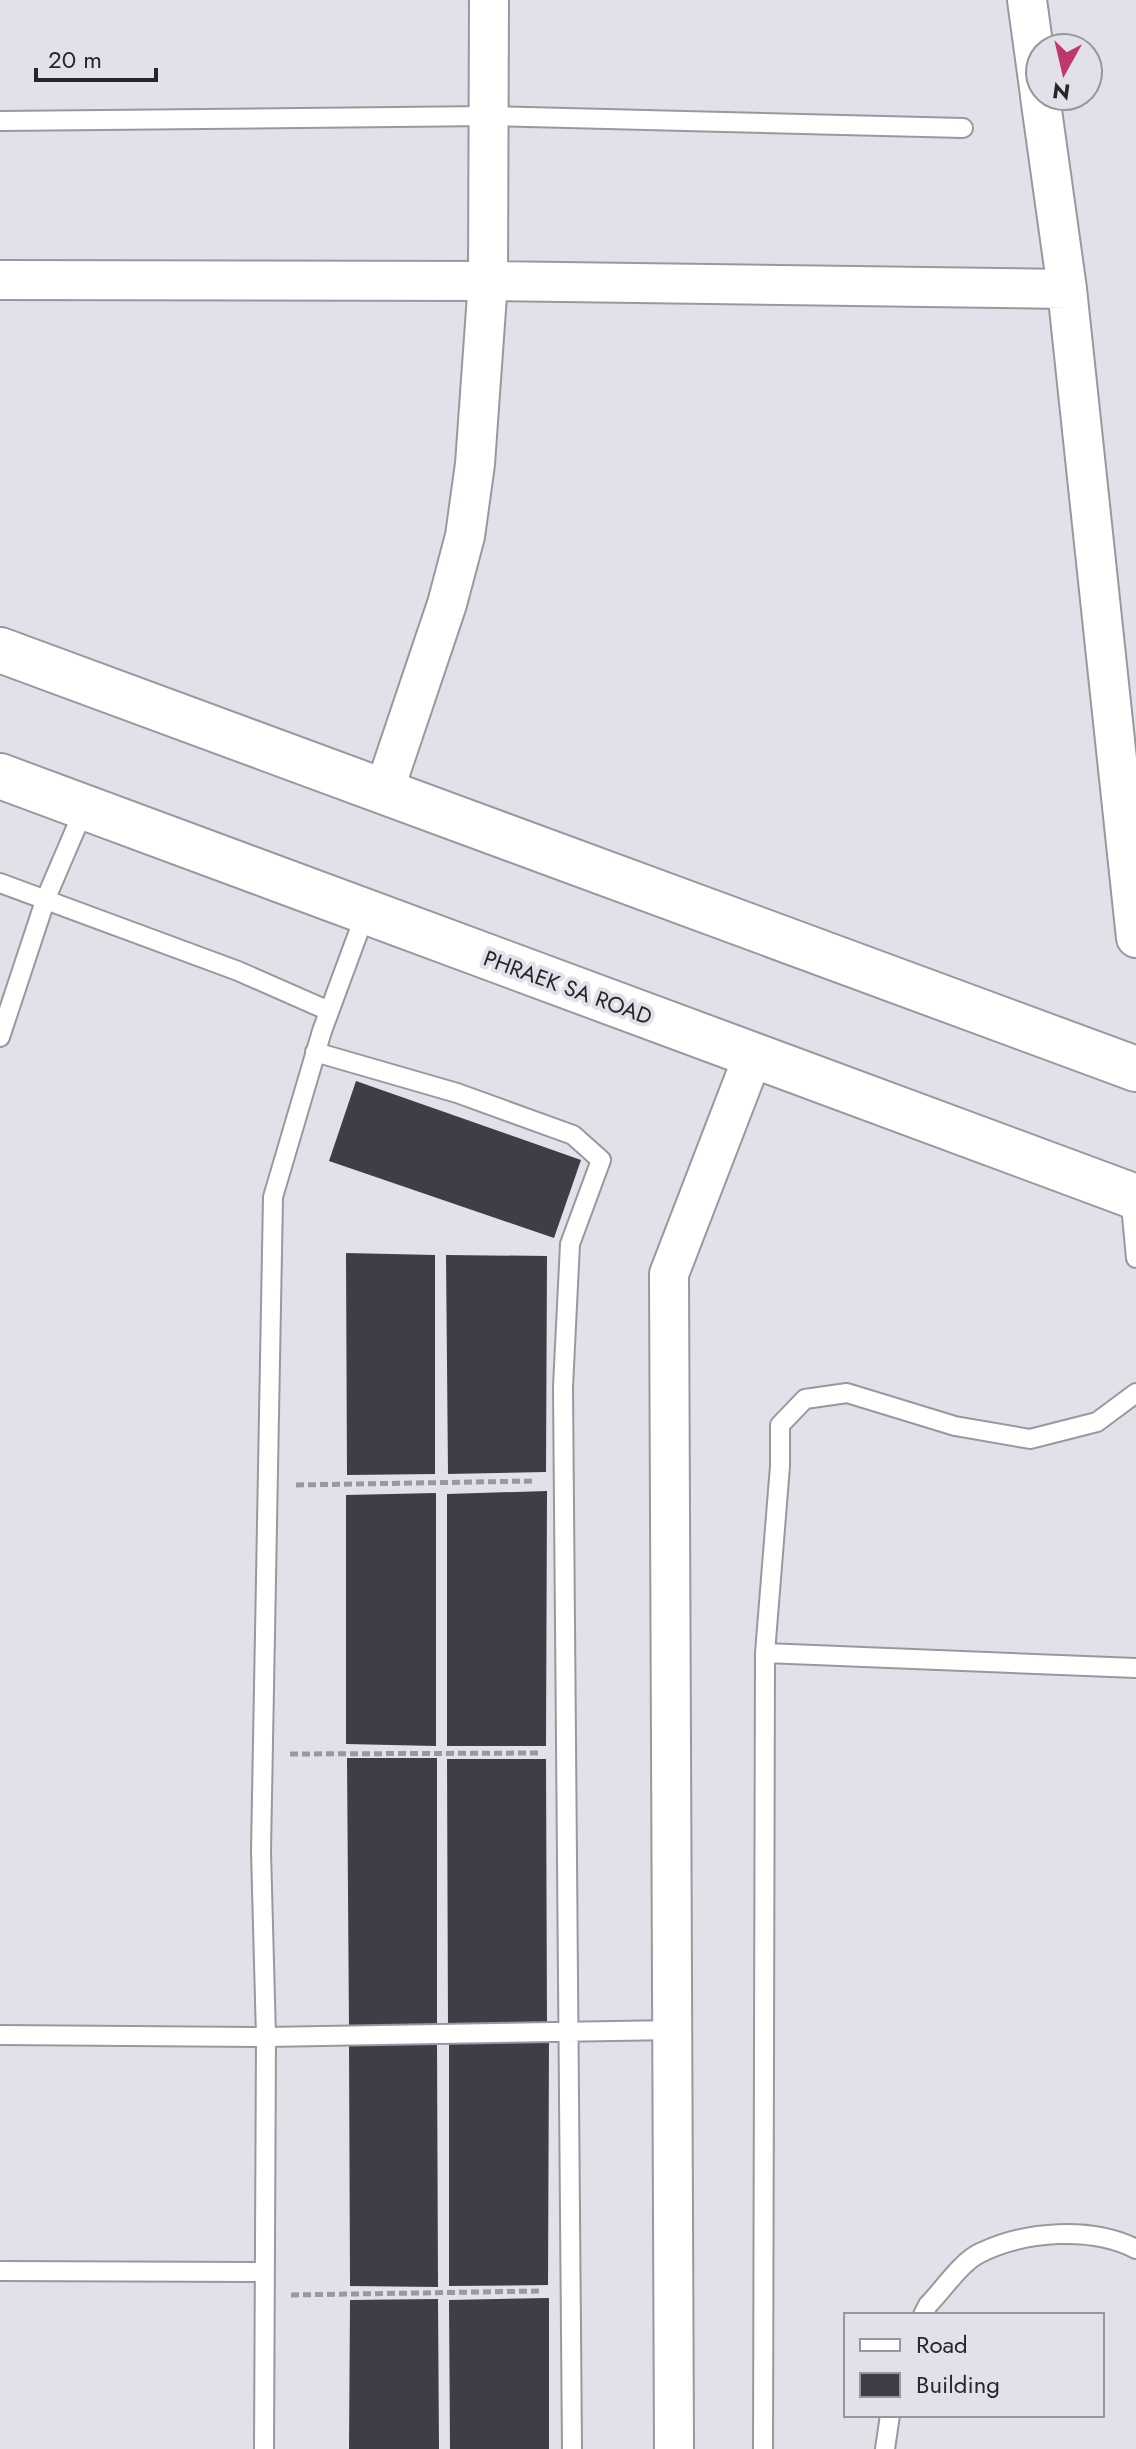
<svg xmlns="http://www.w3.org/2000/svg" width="1136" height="2449" viewBox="0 0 1136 2449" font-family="Jost,sans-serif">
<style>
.building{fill:#3f3d45}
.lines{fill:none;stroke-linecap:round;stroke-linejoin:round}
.lane-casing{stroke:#9998a0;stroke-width:22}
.street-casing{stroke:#9998a0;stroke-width:42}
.secondary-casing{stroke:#9998a0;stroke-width:48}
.path{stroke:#9a989f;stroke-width:5;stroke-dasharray:8 4;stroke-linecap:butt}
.lane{stroke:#fff;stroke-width:18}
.street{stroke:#fff;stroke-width:38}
.secondary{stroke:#fff;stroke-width:44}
.labels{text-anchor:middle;stroke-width:8;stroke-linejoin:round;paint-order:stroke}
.street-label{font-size:22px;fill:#272629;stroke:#e2e0e9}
</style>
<rect width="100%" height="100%" fill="#e2e0e9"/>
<path class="building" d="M356 1081 581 1160 554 1238 329 1161Z
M346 1253 435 1255V1474L347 1475Z
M446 1255 547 1256 546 1472 448 1474Z
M547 1491 546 1746H447V1494Z
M436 1493V1746L346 1744V1495Z
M347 1758H437V2026H349Z
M447 1759H546L547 2024 448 2026Z
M549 2040 548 2285 449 2286V2043Z
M437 2043 438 2287 350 2286 349 2044Z
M549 2298V2449H450L449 2300Z
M438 2299 439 2449H349L350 2300Z"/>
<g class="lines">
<defs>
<path id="lane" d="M0 121 489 116 963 128
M0 883 238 971 329 1011
M0 1037 46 898 85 807
M315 1052 457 1093 573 1135 601 1160 570 1244 563 1387 572 2449
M1130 1195 1136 1258
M765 1653 780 1466V1425L805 1399 847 1393 955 1426 1030 1439 1097 1422 1136 1393
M0 2035 266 2037 675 2030
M0 2271 263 2272
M923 2315 928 2305C943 2290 961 2262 980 2253 1025 2231 1092 2226 1136 2249
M264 2449 266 2037 261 1851 273 1197 322 1031 366 912
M763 2449 765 1653 1136 1668
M885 2449 890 2415"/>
<path id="street" d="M1027 0 1040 95
M1040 96 1067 289 1136 938
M0 280 488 281 1067 289
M384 791 447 604 465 536 475 464 488 281 489 0
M674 2449 669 1274 753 1056"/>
<path id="secondary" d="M0 650 1136 1069
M0 776 1136 1197"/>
</defs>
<use href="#lane" class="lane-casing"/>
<use href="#street" class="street-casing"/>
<use href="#secondary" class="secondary-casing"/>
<path class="path" d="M296 1485 534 1481
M290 1754 540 1753
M291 2295 541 2291"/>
<use href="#lane" class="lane"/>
<use href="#street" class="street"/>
<use href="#secondary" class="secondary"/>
</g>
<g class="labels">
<g class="street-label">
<text transform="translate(568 987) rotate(20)" y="8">PHRAEK SA ROAD</text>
</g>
</g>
<rect x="844" y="2313" width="260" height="104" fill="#e2e0e9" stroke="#97969c" stroke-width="2"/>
<rect x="860" y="2339" width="40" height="12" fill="#ffffff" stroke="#97969c" stroke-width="2"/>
<text x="916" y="2353" font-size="24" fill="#272629">Road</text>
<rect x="860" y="2373" width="40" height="24" fill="#3f3d45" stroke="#97969c" stroke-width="2"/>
<text x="916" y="2393" font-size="24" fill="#272629">Building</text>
<g transform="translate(1064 72) rotate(188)"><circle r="38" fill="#e2e0e9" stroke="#97969c" stroke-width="2"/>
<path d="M0-6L14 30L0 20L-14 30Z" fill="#c0366e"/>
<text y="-12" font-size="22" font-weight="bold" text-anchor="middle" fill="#272629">N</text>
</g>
<path d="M36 68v12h120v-12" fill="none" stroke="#272629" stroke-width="4"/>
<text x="48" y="68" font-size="24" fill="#272629" stroke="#e2e0e9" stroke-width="6" paint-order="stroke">20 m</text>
</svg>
